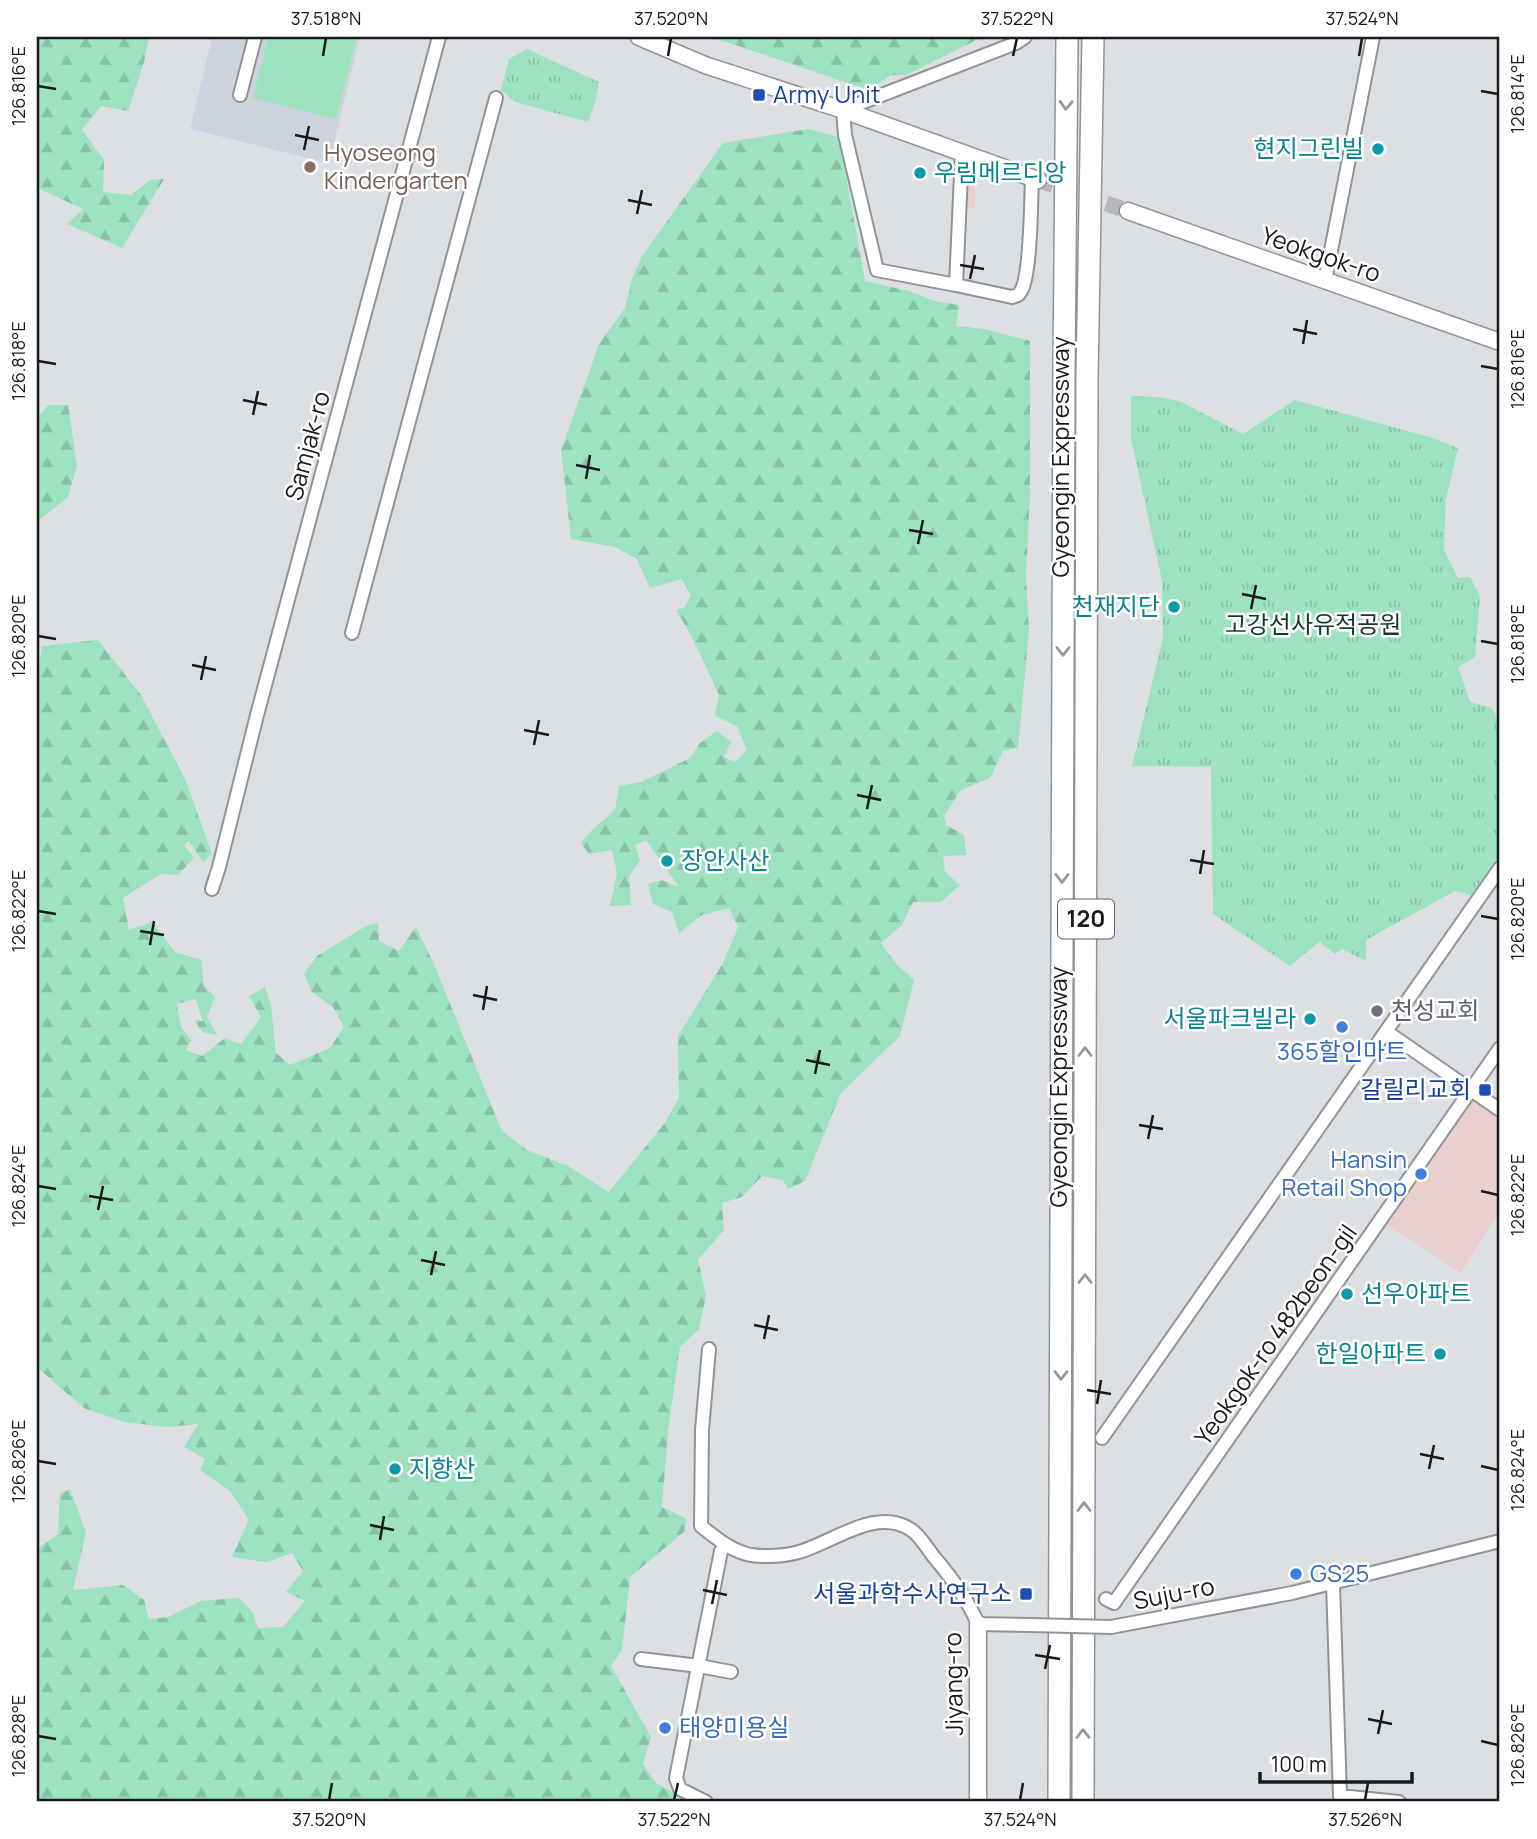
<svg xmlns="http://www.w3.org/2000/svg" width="1537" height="1839" viewBox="0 0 1537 1839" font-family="Manrope,'Noto Sans KR',sans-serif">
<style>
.commercial{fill:#e9cfcd}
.built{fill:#cdd4de}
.grass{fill:#9ee3bf}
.forest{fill:url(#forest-firs)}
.park{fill:url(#park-tufts)}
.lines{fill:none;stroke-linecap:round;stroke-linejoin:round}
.tertiary-tunnel{stroke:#b6b8bb;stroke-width:16;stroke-dasharray:16 8;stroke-linecap:butt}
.minor-casing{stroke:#919497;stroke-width:16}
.tertiary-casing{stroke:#919497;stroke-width:19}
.motorway-casing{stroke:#919497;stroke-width:24}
.minor{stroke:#fff;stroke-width:12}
.tertiary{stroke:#fff;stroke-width:16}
.motorway{stroke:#fff;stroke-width:21}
.minor-bridge-casing{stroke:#919497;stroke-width:16;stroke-linecap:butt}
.minor-bridge{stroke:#fff;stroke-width:12}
.oneway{stroke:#989898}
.ticks{fill:none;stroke:#191a1b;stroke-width:2.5}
.transit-dot{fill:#1a4fb4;stroke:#fff;stroke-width:2.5}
.culture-dot{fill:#0f9aa8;stroke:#fff;stroke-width:2.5}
.education-dot{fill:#8d6e63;stroke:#fff;stroke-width:2.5}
.worship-dot{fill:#6b7280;stroke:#fff;stroke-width:2.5}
.shop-dot{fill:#3f7fe0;stroke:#fff;stroke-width:2.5}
.labels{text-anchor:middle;stroke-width:5;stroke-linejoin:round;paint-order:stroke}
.shield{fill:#fff;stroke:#5e5f5f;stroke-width:2}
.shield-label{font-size:23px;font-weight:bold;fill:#191a1b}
.transit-label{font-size:24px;fill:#164399;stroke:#fff;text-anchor:end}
.culture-label{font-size:24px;fill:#0d838f;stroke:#fff;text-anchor:end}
.education-label{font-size:24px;fill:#785e54;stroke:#fff;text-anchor:start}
.street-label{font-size:24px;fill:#191a1b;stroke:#fff}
.park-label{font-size:24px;fill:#153828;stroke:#fff}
.worship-label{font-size:24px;fill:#5b616d;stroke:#fff;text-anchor:start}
.shop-label{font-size:24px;fill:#366cbe;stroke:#fff;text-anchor:start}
.neatline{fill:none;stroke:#191a1b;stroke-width:2.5}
.ticks-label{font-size:18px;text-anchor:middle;fill:#191a1b}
</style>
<defs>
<pattern id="forest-firs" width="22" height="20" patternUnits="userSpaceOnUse" patternTransform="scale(1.75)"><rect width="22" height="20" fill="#9ee3bf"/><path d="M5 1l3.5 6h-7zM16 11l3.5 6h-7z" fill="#88c2a4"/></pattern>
<pattern id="park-tufts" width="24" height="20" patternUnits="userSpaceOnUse" patternTransform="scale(1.75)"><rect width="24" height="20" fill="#9ee3bf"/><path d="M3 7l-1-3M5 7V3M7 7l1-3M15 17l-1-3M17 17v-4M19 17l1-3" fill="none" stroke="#88c2a4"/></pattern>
</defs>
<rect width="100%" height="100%" fill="#dde0e3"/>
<path class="commercial" d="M963 183H975V208L964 209Z
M1471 1093 1500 1113V1210L1461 1273 1382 1221Z"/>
<path class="built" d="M212 37H360L329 163 190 129Z"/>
<path class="grass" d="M268 37H357L336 119 253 98Z"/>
<path class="forest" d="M37 37H149L144 62 128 111 101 106 82 130 104 160 103 192 131 195 150 180 164 179 122 248 67 224 83 209 37 188Z
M711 37H983L906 75H891L869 90Z
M808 129 839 137 865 281 909 291 934 301 959 305 956 326 984 329 1030 341V497L1026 575 1029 631 1018 748 1003 751 990 778 961 790 944 816 946 825 964 835 966 855 943 856 945 872 960 885 941 902H913L902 925 881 943 897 965 914 980 900 1036 841 1093 805 1181 788 1189 783 1180 762 1176 742 1197 722 1203 724 1230 698 1260 706 1296 699 1329 680 1347 668 1431 662 1507 687 1519 684 1532 630 1577 622 1650 611 1666 651 1737 643 1764 656 1783 675 1794V1802H37V1549L58 1534 60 1493 70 1489 86 1532 73 1590 123 1585 144 1600 149 1619 168 1617 201 1601 239 1598 252 1611 258 1628 283 1627 305 1601 286 1592 303 1571 292 1553 267 1562 232 1557 249 1520 230 1491 200 1470 205 1459 184 1447 198 1424 168 1427 124 1422 84 1408 39 1369 37 1370V683L42 646 98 640 141 695 186 781 212 854 203 862 189 841 184 845 194 858 178 875 161 874 123 898 129 930 152 922 175 952 201 960 204 986 215 997 207 1017 217 1035 202 1032 194 1020 203 1021 195 999 177 1004 181 1027 191 1040 186 1050 202 1056 225 1038 241 1044 261 1017 249 996 265 987 271 1005 276 1053 290 1065 330 1048 344 1027 333 1007 312 992 304 974 317 956 366 926 378 923 379 941 399 951 416 927 433 962 502 1131 527 1150 568 1166 609 1192 664 1124 679 1098 678 1036 723 963 738 927 729 908 702 915 679 933 672 912 653 904 648 884 662 880 679 887 646 840 635 845 640 861 629 876 631 905 610 906 617 873 612 850 589 854 581 843 592 830 615 810 619 786 641 782 690 758 700 743 717 731 731 742 724 757 735 762 747 750 737 726 715 716 719 695 692 637 676 610 685 607 691 595 682 579 650 588 637 559 615 547 571 539 561 450 599 344 625 308 632 279 642 256 723 143Z
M48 405H68L77 466 68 497 37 522V419Z"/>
<path class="park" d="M527 49 599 82 595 102 588 122 515 102 501 90 509 59Z
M1131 396 1158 397 1179 401 1243 434 1295 400 1433 438 1458 448 1446 499 1444 550 1458 578 1470 577 1480 597 1475 657 1458 667 1470 702 1492 708 1500 725V854L1471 895 1455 891 1366 940V961L1342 949 1335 954 1319 942 1290 966 1213 914 1211 767 1132 766 1163 638 1162 581 1131 439Z"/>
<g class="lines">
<path class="tertiary-tunnel" d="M1038 180 1128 211"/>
<defs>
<path id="minor" d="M240 95 255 37
M962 152 956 285 877 270 845 135 843 110 1016 43 1025 37
M1325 281 1373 37
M956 285 1012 297C1018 295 1018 296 1021 291 1031 275 1031 200 1032 178
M352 633 496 98
M212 889 219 867 257 715 439 37
M1387 1032 1500 1110
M709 1349 702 1430 701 1526C716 1538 731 1551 751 1555 767 1557 784 1556 799 1552 832 1543 875 1507 910 1529 919 1534 927 1548 934 1557 951 1577 968 1600 978 1624L1030 1625
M1102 1438 1500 868
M1333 1583 1340 1796 1399 1802
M1106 1599 1114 1603 1500 1048
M1111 1627 1292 1593 1500 1541
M641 1659 699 1666 731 1672
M706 1802 680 1789 676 1778 721 1551 726 1545"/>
<path id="tertiary" d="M639 37 705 65 843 110 1038 180
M1128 211 1500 342
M978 1624V1802"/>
<path id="motorway" d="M1059 1802 1064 369 1067 37
M1083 1802 1087 379 1093 37"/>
</defs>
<use href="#minor" class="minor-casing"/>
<use href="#tertiary" class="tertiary-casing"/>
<use href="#motorway" class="motorway-casing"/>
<use href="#minor" class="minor"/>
<use href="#tertiary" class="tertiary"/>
<use href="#motorway" class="motorway"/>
<defs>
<path id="minor-bridge" d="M1030 1625 1111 1627"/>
</defs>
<use href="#minor-bridge" class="minor-bridge-casing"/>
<use href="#minor-bridge" class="minor-bridge"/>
</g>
<defs><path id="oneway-chevron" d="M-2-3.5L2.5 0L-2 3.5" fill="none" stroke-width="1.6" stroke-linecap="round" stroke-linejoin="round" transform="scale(1.75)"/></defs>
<g class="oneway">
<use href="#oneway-chevron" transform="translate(1066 105) rotate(91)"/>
<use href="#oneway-chevron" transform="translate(1063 651) rotate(90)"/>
<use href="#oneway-chevron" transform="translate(1062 878) rotate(90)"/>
<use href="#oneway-chevron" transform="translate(1085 1052) rotate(-90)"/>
<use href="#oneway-chevron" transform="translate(1085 1279) rotate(-90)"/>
<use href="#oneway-chevron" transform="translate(1061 1375) rotate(90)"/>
<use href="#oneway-chevron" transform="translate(1084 1507) rotate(-90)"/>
<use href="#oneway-chevron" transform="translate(1083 1734) rotate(-90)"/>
</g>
<path class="ticks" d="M323 56 326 38M668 56 671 38M1013 56 1017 38M1359 56 1362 38M38 86 56 89M1481 91 1498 94M295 135 319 140M304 150 309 126M628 200 652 205M637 214 642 190M960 265 984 269M970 279 975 255M1293 329 1317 334M1303 344 1307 320M38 361 56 364M1481 366 1498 369M243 400 267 405M253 415 258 391M576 465 600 470M586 479 590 455M909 530 933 534M918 544 923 520M1242 594 1266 599M1251 609 1256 585M38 636 56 639M1481 641 1498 644M192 665 216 670M201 680 206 656M524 730 549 735M534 745 539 720M857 795 881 800M867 809 872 785M1190 860 1214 864M1200 874 1204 850M38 911 56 914M1481 916 1498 919M140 931 164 935M150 945 154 921M473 995 497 1000M483 1010 487 986M806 1060 830 1065M815 1074 820 1050M1139 1125 1163 1129M1148 1139 1153 1115M38 1186 56 1189M1481 1191 1498 1195M89 1196 113 1200M98 1210 103 1186M421 1260 445 1265M431 1275 436 1251M754 1325 778 1330M764 1339 769 1315M1087 1390 1111 1394M1097 1404 1101 1380M1420 1454 1444 1459M38 1461 56 1464M1481 1466 1498 1470M1429 1469 1434 1445M370 1525 394 1530M380 1540 384 1516M703 1590 727 1595M712 1604 717 1580M1035 1655 1060 1659M1045 1669 1050 1645M1368 1719 1392 1724M1378 1734 1383 1710M38 1736 56 1739M1481 1741 1498 1745M329 1800 332 1783M674 1800 678 1783M1020 1800 1023 1783M1365 1800 1368 1783"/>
<g class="transit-dot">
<rect x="752" y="88" width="14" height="14" rx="3.5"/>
<rect x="1478" y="1083" width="14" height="14" rx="3.5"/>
<rect x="1019" y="1587" width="14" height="14" rx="3.5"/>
</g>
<g class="culture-dot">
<circle cx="1378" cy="149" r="7"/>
<circle cx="920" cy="173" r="7"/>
<circle cx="1174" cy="607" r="7"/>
<circle cx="667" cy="861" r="7"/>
<circle cx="1310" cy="1019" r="7"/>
<circle cx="1347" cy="1294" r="7"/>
<circle cx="1440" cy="1354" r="7"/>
<circle cx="395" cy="1469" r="7"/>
</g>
<circle class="education-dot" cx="310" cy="167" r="7"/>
<circle class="worship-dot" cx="1377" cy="1011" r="7"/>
<g class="shop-dot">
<circle cx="1342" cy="1027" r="7"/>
<circle cx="1421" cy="1174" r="7"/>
<circle cx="1296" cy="1574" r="7"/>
<circle cx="665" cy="1728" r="7"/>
</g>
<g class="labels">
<rect class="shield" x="1058" y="899.5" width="56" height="39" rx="5"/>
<g class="shield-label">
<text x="1086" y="927">120</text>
</g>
<g class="transit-label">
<text x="773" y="103" text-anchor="start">Army Unit</text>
<text x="1471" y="1098">갈릴리교회</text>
<text x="1012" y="1602">서울과학수사연구소</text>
</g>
<g class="culture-label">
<text x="1364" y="157">현지그린빌</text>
<text x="934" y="181" text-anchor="start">우림메르디앙</text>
<text x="1160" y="615">천재지단</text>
<text x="681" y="869" text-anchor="start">장안사산</text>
<text x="1296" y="1027">서울파크빌라</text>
<text x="1361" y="1302" text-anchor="start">선우아파트</text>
<text x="1426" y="1362">한일아파트</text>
<text x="409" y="1477" text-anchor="start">지향산</text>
</g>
<g class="education-label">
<text x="324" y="161">Hyoseong<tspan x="324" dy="28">Kindergarten</tspan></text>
</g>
<g class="street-label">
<text transform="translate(1321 255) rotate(19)" y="8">Yeokgok-ro</text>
<text transform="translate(308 446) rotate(-75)" y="8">Samjak-ro</text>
<text transform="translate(1061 457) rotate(-90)" y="8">Gyeongin Expressway</text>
<text transform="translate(1059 1087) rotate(-90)" y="8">Gyeongin Expressway</text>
<text transform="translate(1276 1335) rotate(-55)" y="8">Yeokgok-ro 482beon-gil</text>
<text transform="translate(1174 1594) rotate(-11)" y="8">Suju-ro</text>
<text transform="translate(954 1684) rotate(-91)" y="8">Jiyang-ro</text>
</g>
<g class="park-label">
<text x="1313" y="633">고강선사유적공원</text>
</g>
<g class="worship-label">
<text x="1391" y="1019">천성교회</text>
</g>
<g class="shop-label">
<text x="1342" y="1060" text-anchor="middle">365할인마트</text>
<text x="1407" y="1168" text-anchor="end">Hansin<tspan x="1407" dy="28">Retail Shop</tspan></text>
<text x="1310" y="1582">GS25</text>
<text x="679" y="1736">태양미용실</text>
</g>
</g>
<rect width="1537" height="1839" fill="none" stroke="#ffffff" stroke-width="77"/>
<path d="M1260 1772v10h152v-10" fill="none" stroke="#191a1b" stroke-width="3.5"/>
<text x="1271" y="1772" font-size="21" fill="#191a1b" stroke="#ffffff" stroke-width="5" paint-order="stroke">100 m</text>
<rect x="38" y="38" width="1460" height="1762" class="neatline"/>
<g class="ticks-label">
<text x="326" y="25">37.518°N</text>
<text x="671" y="25">37.520°N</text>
<text x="1017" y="25">37.522°N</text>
<text x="1362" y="25">37.524°N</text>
<text transform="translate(19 86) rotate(-90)" y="6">126.816°E</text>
<text transform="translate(1518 94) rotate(-90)" y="6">126.814°E</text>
<text transform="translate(19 361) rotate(-90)" y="6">126.818°E</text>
<text transform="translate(1518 369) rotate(-90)" y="6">126.816°E</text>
<text transform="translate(19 636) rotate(-90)" y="6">126.820°E</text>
<text transform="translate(1518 644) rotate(-90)" y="6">126.818°E</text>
<text transform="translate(19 911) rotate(-90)" y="6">126.822°E</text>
<text transform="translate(1518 919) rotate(-90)" y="6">126.820°E</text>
<text transform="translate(19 1186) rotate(-90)" y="6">126.824°E</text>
<text transform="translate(1518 1195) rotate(-90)" y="6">126.822°E</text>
<text transform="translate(19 1461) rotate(-90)" y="6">126.826°E</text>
<text transform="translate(1518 1470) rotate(-90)" y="6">126.824°E</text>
<text transform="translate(19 1736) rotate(-90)" y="6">126.828°E</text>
<text transform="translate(1518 1745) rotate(-90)" y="6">126.826°E</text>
<text x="329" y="1826">37.520°N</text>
<text x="674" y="1826">37.522°N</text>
<text x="1020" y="1826">37.524°N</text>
<text x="1365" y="1826">37.526°N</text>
</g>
</svg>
